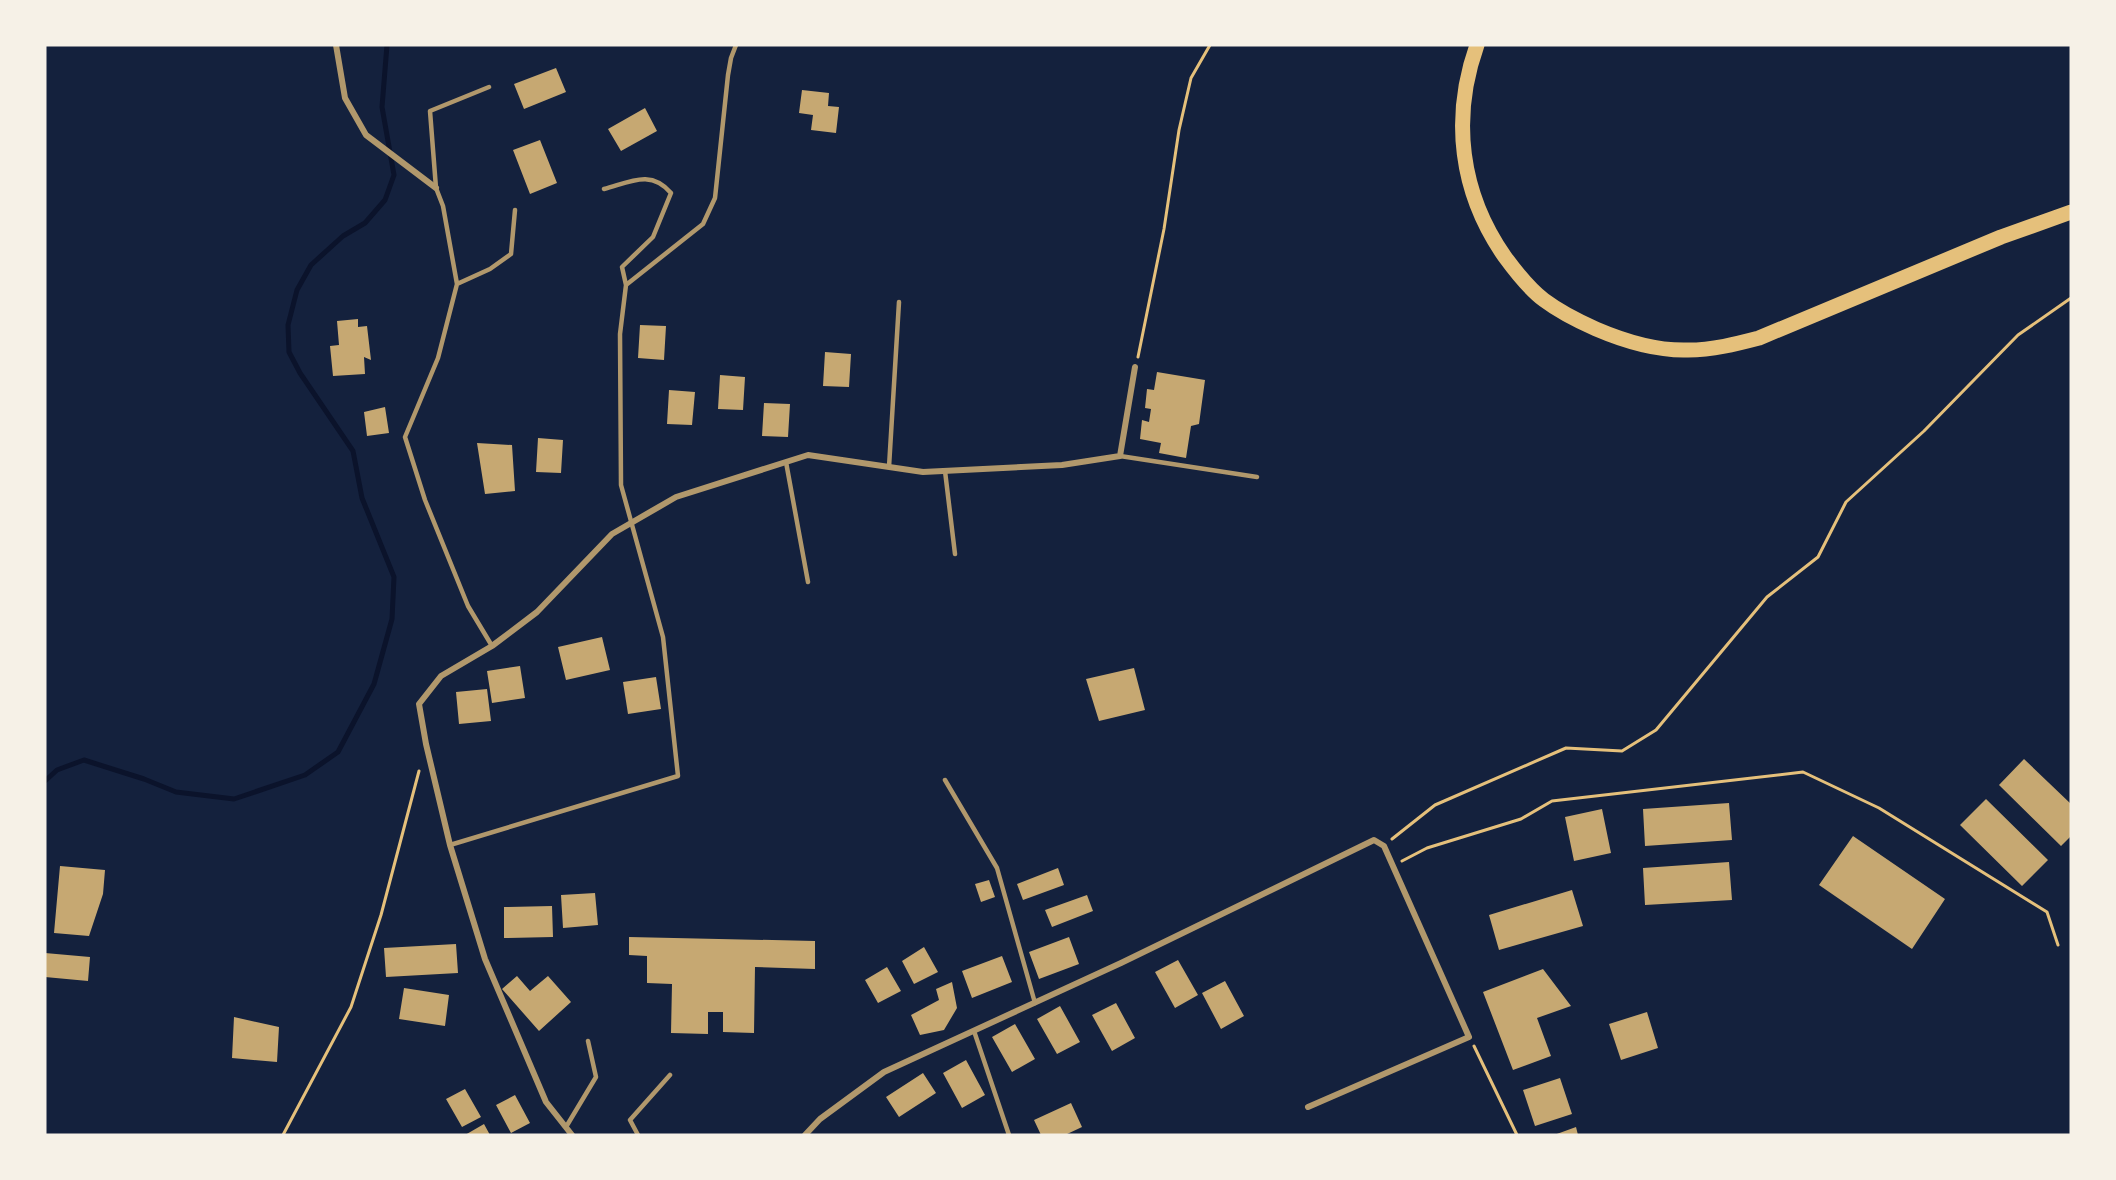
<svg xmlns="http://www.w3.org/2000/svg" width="2116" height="1180" viewBox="0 0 2116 1180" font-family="Signika,sans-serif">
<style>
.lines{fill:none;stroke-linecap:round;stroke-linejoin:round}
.stream{stroke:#0b132b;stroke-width:5}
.building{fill:#c6a872}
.path{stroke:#e5c07b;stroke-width:3}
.service{stroke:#b1986c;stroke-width:4.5}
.minor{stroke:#b1986c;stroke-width:6}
.trunk{stroke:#e5c07b;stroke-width:15}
</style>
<rect width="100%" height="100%" fill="#14213d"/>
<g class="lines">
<path class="stream" d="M45 781 57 770 84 760 144 779 176 792 234 799 305 775 338 752 374 684 392 619 394 577 362 498 353 451 300 373 289 352 288 325 297 290 311 265 343 236 365 223 385 200 394 175 382 107 387 45"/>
</g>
<path class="building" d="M556 68 566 92 524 109 514 84Z
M802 90 829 93 828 106 839 107 836 133 811 130 813 115 799 113Z
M645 108 657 131 621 151 608 129Z
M540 140 557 183 530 194 513 150Z
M358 319V327L367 326 371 360 364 357 365 374 333 376 330 346 339 345 337 321Z
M640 325 666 326 664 360 638 358Z
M825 352 851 354 849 387 823 386Z
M1157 372 1205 380 1199 424 1191 426 1186 458 1159 453 1161 443 1140 439 1142 420 1149 422 1151 409 1145 408 1147 389 1154 390Z
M720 375 745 377 743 410 718 409Z
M669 390 695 392 692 425 667 424Z
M764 403 790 404 788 437 762 436Z
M385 407 389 433 367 436 364 412Z
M538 438 563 440 561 473 536 472Z
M477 443 512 445 515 491 485 494Z
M602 637 610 670 566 680 558 647Z
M520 666 525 698 492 703 487 671Z
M1134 668 1145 710 1099 721 1086 679Z
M656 677 661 709 628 714 623 682Z
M487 689 491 721 459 724 456 692Z
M2024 759 2071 804V836L2061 846 1999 785Z
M1986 799 2048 860 2022 886 1960 825Z
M1729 803 1732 840 1645 846 1643 809Z
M1602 809 1611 853 1574 861 1565 817Z
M1853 836 1945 899 1912 949 1819 885Z
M1729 862 1732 900 1645 905 1643 868Z
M60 866 105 870 103 894 89 936 54 933Z
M1058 868 1064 885 1023 900 1017 884Z
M989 880 995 897 981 902 975 884Z
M1572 890 1583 926 1499 950 1489 915Z
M595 893 598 925 563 928 561 895Z
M1087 895 1093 911 1052 927 1045 910Z
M552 906 553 937 504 938V907Z
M629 937 815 941V969L755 967 754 1033 723 1032V1012H708V1034L671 1033 672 984 647 983V956L629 955Z
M1069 937 1079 964 1039 979 1029 952Z
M456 944 458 973 386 977 384 948Z
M924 947 938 972 914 984 902 961Z
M45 953 90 957 88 981 45 977Z
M1002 956 1012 982 972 998 962 971Z
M1178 960 1198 995 1175 1008 1155 972Z
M887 967 901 991 878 1003 865 980Z
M1543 969 1571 1006 1537 1018 1551 1056 1513 1070 1483 992Z
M517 976 530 991 548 976 571 1002 539 1031 502 989Z
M1225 981 1244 1016 1221 1029 1202 993Z
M952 982 957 1008 944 1030 920 1035 911 1015 939 1000 936 989Z
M404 988 449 995 445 1026 399 1019Z
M1116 1003 1135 1038 1112 1051 1092 1015Z
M1060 1006 1080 1042 1057 1054 1037 1019Z
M1647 1012 1658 1048 1621 1060 1609 1024Z
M234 1017 279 1027 277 1062 232 1058Z
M1015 1024 1035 1059 1012 1072 992 1037Z
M966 1060 985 1095 962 1108 943 1073Z
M923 1073 936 1093 899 1117 886 1097Z
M1560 1078 1572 1114 1535 1126 1523 1090Z
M465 1089 481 1117 462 1127 446 1099Z
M515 1095 530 1123 511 1133 496 1105Z
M1071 1103 1082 1127 1065 1135H1041L1034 1120Z
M484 1124 490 1135H465Z
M1576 1127 1578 1135H1554Z"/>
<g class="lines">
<path class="path" d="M1138 357 1164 229 1179 130 1191 78 1210 45
M1392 839 1435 805 1566 748 1622 751 1656 730 1767 597 1818 557 1846 502 1924 431 2018 335 2071 298
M1402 861 1427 848 1521 819 1552 801 1803 772 1879 808 2047 912 2058 945
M1474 1046 1517 1135
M283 1135 351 1007 381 915 419 771"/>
<path class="service" d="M489 87 430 111 436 188 443 206 457 284 438 358 405 437 425 500 468 606 492 646
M604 189C630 182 651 169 671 193L653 237 622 267 626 285
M457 284 490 269 511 254 515 210
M1120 456 1257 477
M786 462 808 582
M889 467 899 302
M945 471 955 554
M945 780 997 868 1035 1003
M450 845 678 776 663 637 621 485 620 334 626 285 703 224 715 198 728 75 731 58 736 45
M974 1031 1009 1135
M566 1127 596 1077 588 1041
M638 1135 630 1120 670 1075"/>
<path class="minor" d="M336 45 345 98 366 135 436 188
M572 1135 546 1102 485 959 450 845 426 744 419 704 441 676 492 646 537 612 612 534 676 497 808 455 923 472 1062 465 1120 456 1135 367
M805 1135 820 1119 884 1072 1121 963 1374 840 1384 846 1469 1037 1308 1107"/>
<path class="trunk" d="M1477 45C1451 118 1460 193 1505 257 1516 272 1529 289 1544 300 1560 312 1578 321 1596 329 1624 341 1657 351 1688 350 1713 350 1736 344 1759 338L2001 237 2071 212"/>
</g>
<rect width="2116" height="1180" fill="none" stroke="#f6f1e7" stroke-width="93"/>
</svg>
